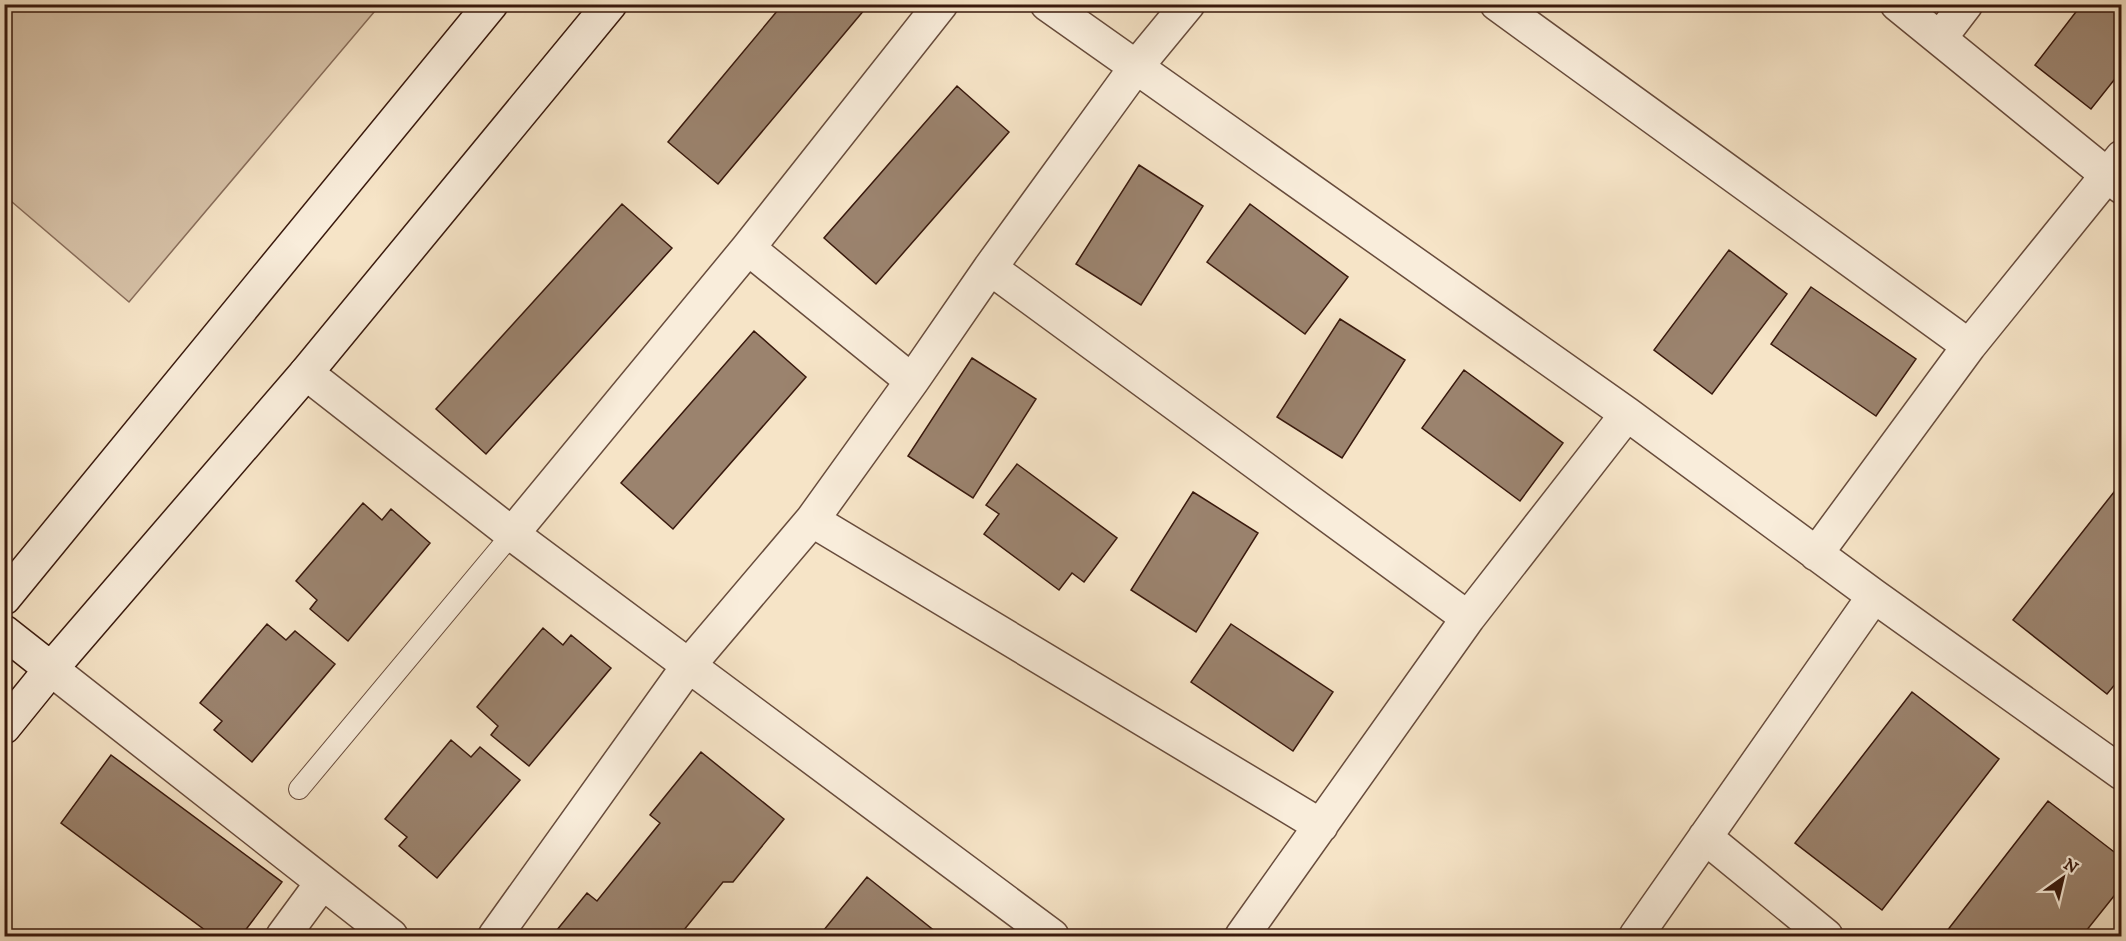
<svg xmlns="http://www.w3.org/2000/svg" width="2126" height="941" viewBox="0 0 2126 941" font-family="'IM FELL DW Pica',serif">
<style>
.green{fill:#d6c1a7;stroke:#886d5a;stroke-width:1.5}
.building{fill:#9b836e;stroke:#39190d;stroke-width:1.5}
.lines{fill:none;stroke-linecap:round;stroke-linejoin:round}
.service-casing{stroke:#684c3c;stroke-width:22}
.minor-casing{stroke:#684c3c;stroke-width:36}
.secondary-casing{stroke:#39190d;stroke-width:36}
.service{stroke:#f9eddb;stroke-width:20}
.minor{stroke:#f9eddb;stroke-width:33}
.secondary{stroke:#f9eddb;stroke-width:33}
</style>
<rect width="100%" height="100%" fill="#f6e4c7"/>
<filter id="stains"><feTurbulence type="fractalNoise" baseFrequency=".00333" numOctaves="4"/><feColorMatrix values="0 0 0 0 .2 0 0 0 0 .09 0 0 0 0 .02 0 0 0 .5 -.17"/></filter>
<radialGradient id="worn" r=".72"><stop offset=".6" stop-color="#630" stop-opacity="0"/><stop offset="1" stop-color="#630" stop-opacity=".3"/></radialGradient>
<path class="green" d="M5 4H380V5L129 302 5 196Z"/>
<path class="building" d="M783 4H860L865 9 718 184 668 142Z
M2082 4H2122V70L2091 109 2035 65Z
M957 86 1009 132 876 284 824 238Z
M1139 165 1203 206 1141 305 1076 264Z
M622 204 672 248 486 454 436 409Z
M1250 204 1348 277 1305 334 1207 262Z
M1729 250 1787 294 1712 394 1654 350Z
M1811 287 1916 359 1876 416 1771 344Z
M1340 319 1405 360 1342 458 1277 417Z
M754 331 806 377 673 529 621 483Z
M972 358 1036 399 973 498 908 456Z
M1464 370 1563 443 1520 501 1422 428Z
M1017 464 1117 538 1084 582 1072 573 1059 590 984 534 999 514 986 505Z
M1193 492 1258 533 1196 632 1131 590Z
M2114 492 2122 498V676L2107 694 2013 620Z
M363 503 382 520 391 509 430 543 348 641 310 609 317 600 296 581Z
M267 624 286 640 295 631 335 664 252 762 214 730 222 721 200 703Z
M1231 624 1333 692 1293 751 1191 682Z
M543 628 563 645 571 635 611 668 529 766 491 735 498 726 477 707Z
M1912 692 1999 759 1882 910 1795 843Z
M451 740 471 757 480 747 520 780 437 878 399 846 407 837 385 819Z
M701 752 784 819 733 882H723L679 936H552L587 893 597 901 660 823 650 815Z
M111 755 282 882 241 936H213L61 823Z
M2048 801 2122 858V886L2082 936H1943Z
M867 877 941 936H819Z"/>
<g class="lines">
<defs>
<path id="service" d="M299 789 512 534"/>
<path id="minor" d="M1047 4 1627 414 1874 596 2122 773
M1497 4 1969 346
M1897 4 2122 187
M1940 38 1966 4
M748 248 912 381
M990 268 1468 618
M306 373 512 534 1052 936
M812 520 1321 826
M512 534 748 248 941 4
M1816 554 1969 346 2122 157
M51 669 391 936
M1705 837 1826 936
M283 936 322 883
M495 936 689 665 812 520 912 381 990 268 1136 67 1188 4
M1242 936 1468 618 1627 414
M1636 936 1874 596"/>
<path id="secondary" d="M4 598 491 4
M4 632 51 669
M4 727 51 669 306 373 610 4"/>
</defs>
<use href="#service" class="service-casing"/>
<use href="#minor" class="minor-casing"/>
<use href="#secondary" class="secondary-casing"/>
<use href="#service" class="service"/>
<use href="#minor" class="minor"/>
<use href="#secondary" class="secondary"/>
</g>
<rect width="2126" height="941" fill="none" stroke="#f6e4c7" stroke-width="24"/>
<rect x="6" y="6" width="2114" height="929" fill="none" stroke="#39190d" stroke-width="3"/>
<rect x="12" y="12" width="2102" height="917" fill="none" stroke="#39190d" stroke-width="1.5"/>
<g transform="translate(2063 878) rotate(34)" stroke="#f9eddb" stroke-width="4.5" paint-order="stroke">
<path d="M0-4.5L10 22L0 15L-10 22Z" fill="#39190d"/>
<text y="-9" font-size="16" font-weight="bold" text-anchor="middle" fill="#39190d">N</text>
</g>
<rect width="100%" height="100%" filter="url(#stains)"/>
<rect width="100%" height="100%" fill="url(#worn)"/>
</svg>
